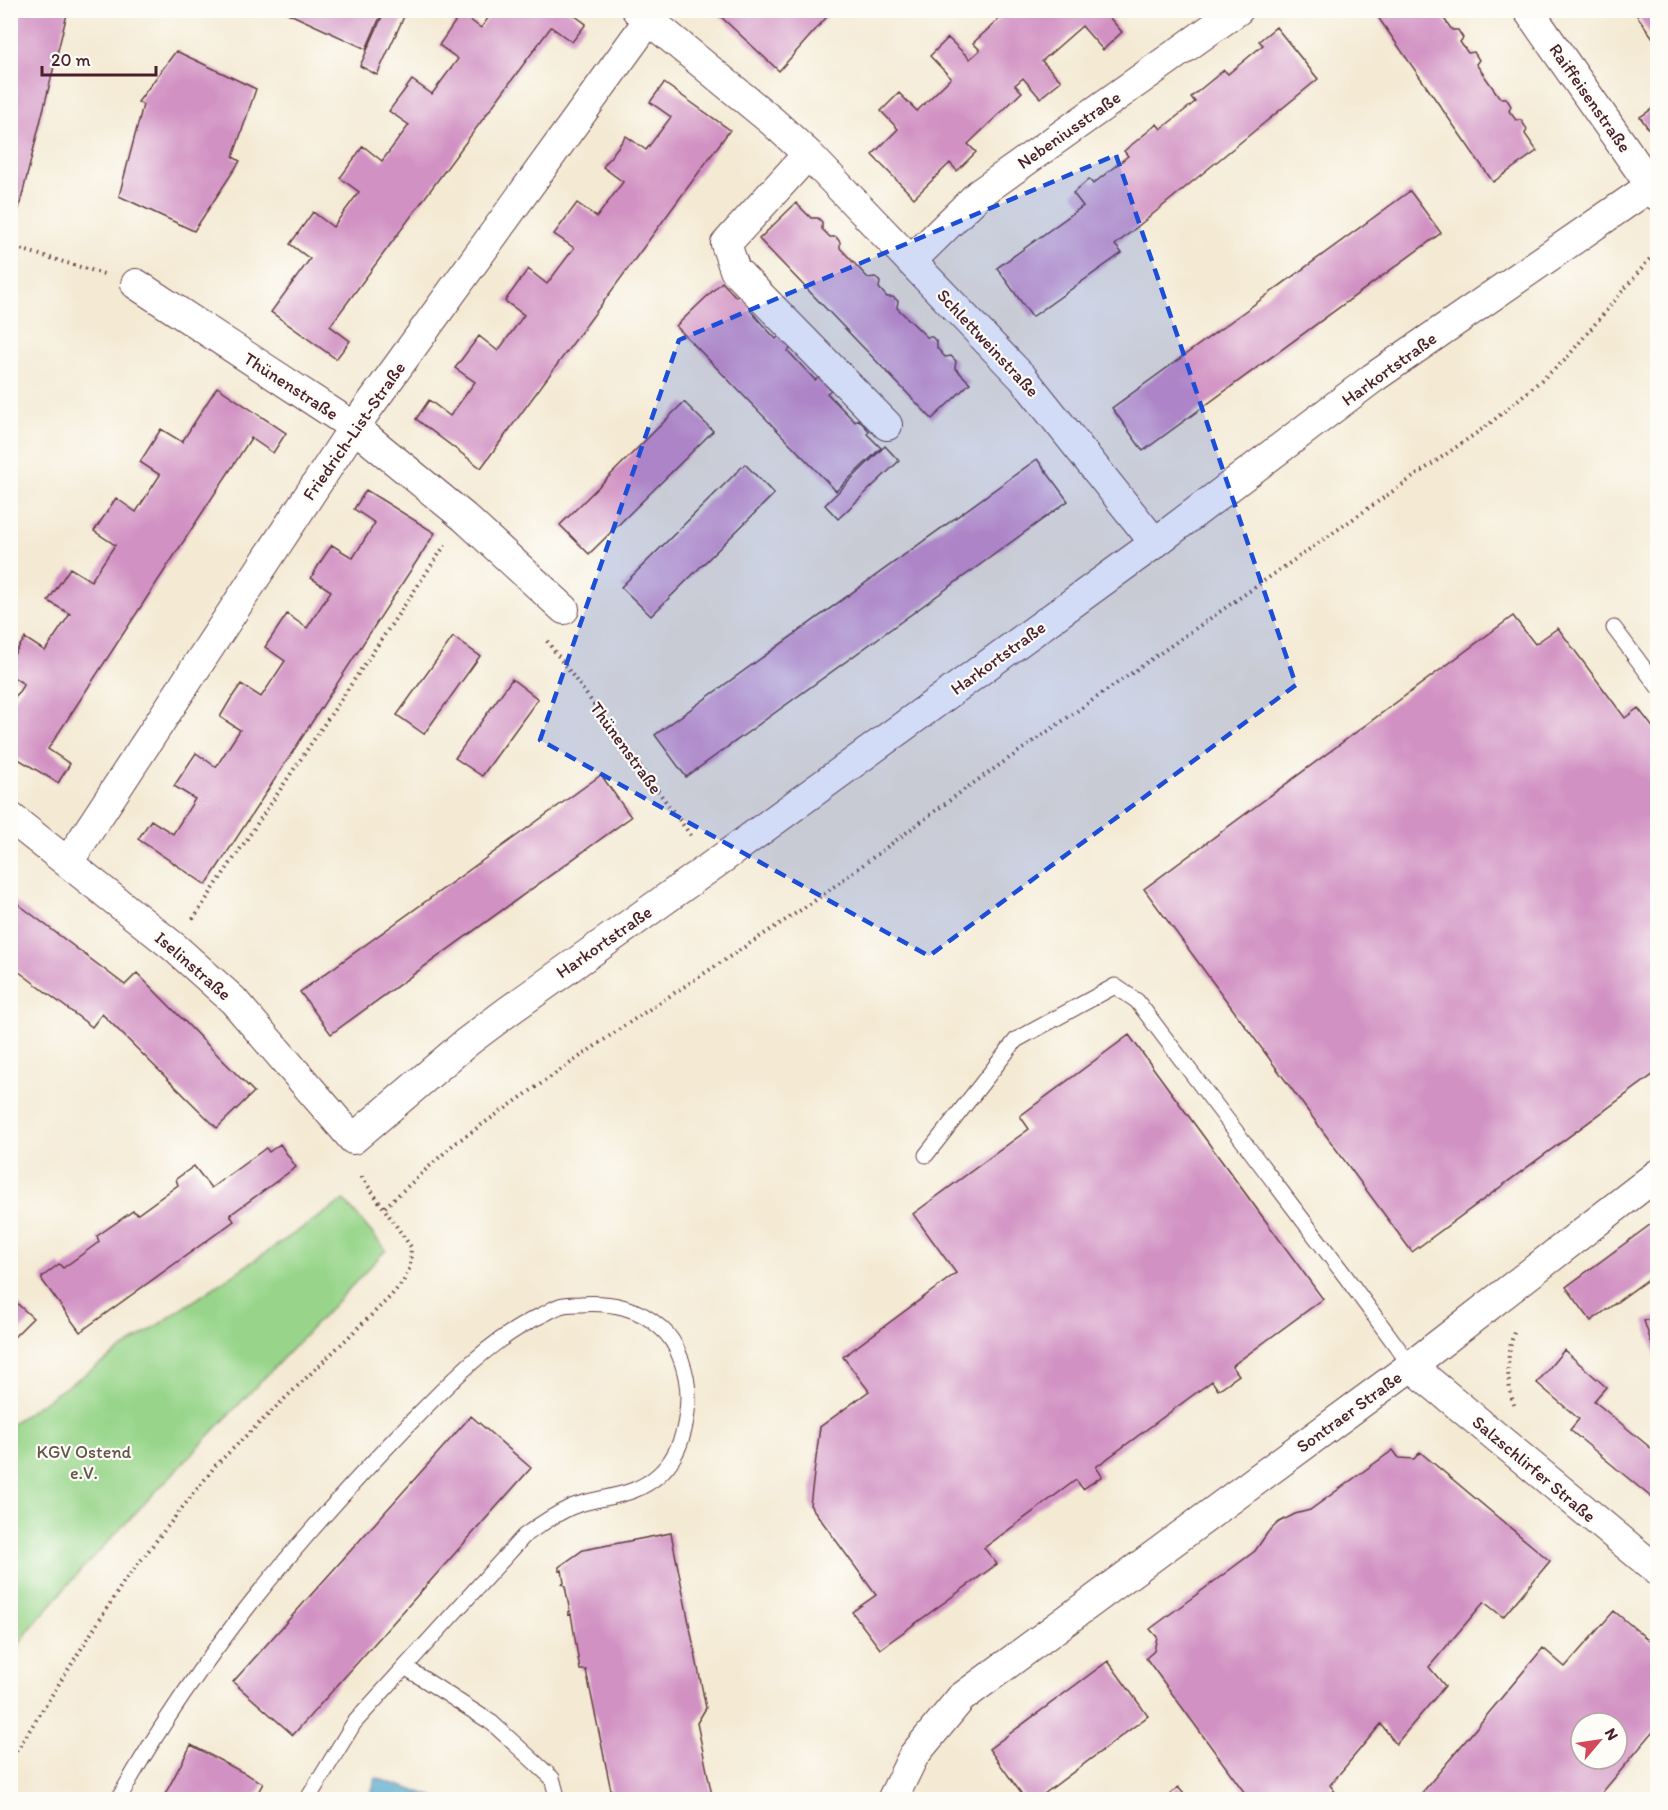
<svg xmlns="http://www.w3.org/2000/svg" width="1668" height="1810" viewBox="0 0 1668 1810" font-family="Itim,sans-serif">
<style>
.green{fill:#98d58a;stroke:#717a5a;stroke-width:1.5}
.water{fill:#4ea5cb;stroke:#4c627b;stroke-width:1.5}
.building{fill:#d191c3;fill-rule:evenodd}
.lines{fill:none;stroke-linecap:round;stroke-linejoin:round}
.lane-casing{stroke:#643d44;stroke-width:17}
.street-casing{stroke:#643d44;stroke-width:32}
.path{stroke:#643d44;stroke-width:4;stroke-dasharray:1.5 4.5;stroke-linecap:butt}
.lane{stroke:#fff;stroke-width:15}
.street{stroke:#fff;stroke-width:30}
.marked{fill:#1d4ed8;fill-opacity:0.2;stroke:#1d4ed8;stroke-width:4.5;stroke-dasharray:12 8;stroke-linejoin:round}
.labels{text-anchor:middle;stroke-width:4.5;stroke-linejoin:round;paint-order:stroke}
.street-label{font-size:18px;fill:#4a1f2b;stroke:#fdfcf7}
.park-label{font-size:18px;fill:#615648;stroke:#fdfcf7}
</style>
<rect width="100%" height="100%" fill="#fdfcf7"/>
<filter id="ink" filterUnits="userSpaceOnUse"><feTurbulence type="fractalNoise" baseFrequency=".0167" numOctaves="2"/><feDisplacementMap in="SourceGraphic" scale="12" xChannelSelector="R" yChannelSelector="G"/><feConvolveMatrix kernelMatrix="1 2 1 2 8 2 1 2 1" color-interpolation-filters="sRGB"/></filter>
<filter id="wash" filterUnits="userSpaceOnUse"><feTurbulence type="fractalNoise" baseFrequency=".008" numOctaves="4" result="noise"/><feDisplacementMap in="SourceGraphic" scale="24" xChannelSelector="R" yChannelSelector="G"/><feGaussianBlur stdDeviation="1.35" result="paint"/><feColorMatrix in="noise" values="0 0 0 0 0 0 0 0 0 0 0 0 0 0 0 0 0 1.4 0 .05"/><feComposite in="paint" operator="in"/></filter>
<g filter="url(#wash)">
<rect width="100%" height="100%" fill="#f4ead4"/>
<path class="green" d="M344 1200 386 1250 80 1571 29 1630 11 1656V1424Z"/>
<path class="water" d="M376 1778 441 1799H369Z"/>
<g id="blocks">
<path class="building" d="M14 10H68L19 208 10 206V25Z
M281 10H383L366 49Z
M385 10H407L377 75 360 66Z
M494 10H567L586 24 572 42 551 27 330 326 350 341 336 359 271 312 310 259 290 244 313 212 333 227 359 192 340 178 363 146 382 161 409 125 389 111 412 80 432 94 458 59 439 45 461 13 481 28Z
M724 10H749L754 15 758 10H833L779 71 719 15Z
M1009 10H1103L1122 32 1103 50 1082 26 1042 61 1061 81 1040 98 1023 78 1015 85 1022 92 968 144 976 152 957 171 950 163 914 198 872 155 898 129 881 111 899 93 917 111 951 78 930 56 948 38 970 59 980 50 973 43Z
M1373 10H1438L1452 30H1458L1463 38 1460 42 1468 53 1474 52 1479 60 1476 64 1500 98H1506L1511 106 1509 111 1516 120H1521L1527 129 1525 134 1537 151 1493 182Z
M1633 10H1658V35L1653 38Z
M1276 27 1318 79 1115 245 1122 253 1032 317 997 268 1083 206 1073 193 1089 179 1093 184 1128 156 1124 151 1157 124 1161 129 1195 102 1191 97 1224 70 1228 74 1263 45 1259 41Z
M176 51 256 89 233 157 240 161 194 231 119 196 143 105 138 102Z
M664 83 730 130 481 468 416 419 429 400 450 416 475 382 455 368 479 336 498 351 524 315 505 301 528 269 547 284 574 248 554 234 577 203 597 217 623 182 603 167 626 136 646 150 671 117 650 102Z
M1658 105V142L1640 117Z
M1410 191 1441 233 1143 451 1112 408Z
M796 203 811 218H818L822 222V229L830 237H836L840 242V248L868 278 875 277 880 282 879 288 887 297H893L898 301 897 308 927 337H932L937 342V348L945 357 951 356 956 361 955 368 970 383 932 419 759 239Z
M722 282 736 297 739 294 752 307 750 310 762 324 776 339 779 336 791 348 788 351 815 380 819 377 831 390 827 393 855 422 858 419 869 431 867 434 881 448 836 491 676 326Z
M217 387 286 433 273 453 251 438 48 749 70 764 58 783 10 754V705L24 684 10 675V660L25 638 45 651 70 614 48 601 70 568 91 581 115 545 94 531 105 515 116 498 136 512 160 475 140 462 161 429 182 442Z
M684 402 713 431 589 554 560 525Z
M885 446 899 461 838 519 825 505Z
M1037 459 1068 501 686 777 655 735Z
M745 464 774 494 651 616 621 587Z
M366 490 435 533 206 885 138 839 151 820 173 834 195 799 174 786 196 753 216 767 240 730 220 717 230 700 241 684 261 697 285 661 265 647 287 614 307 628 331 591 311 578 321 561 332 545 353 558 375 523 354 509Z
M1513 616 1535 644 1558 628 1625 718 1638 708 1658 734V1071L1412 1252 1144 889Z
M453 637 480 656 424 734 397 715Z
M512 679 538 699 482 776 455 758Z
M601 775 631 817 331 1034 300 992Z
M10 898 125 985 137 973 254 1092 217 1128 102 1014 92 1027 10 965Z
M1129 1035 1323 1299 1232 1366 1239 1375 1218 1390 1212 1381 1096 1467 1102 1476 1083 1489 1076 1480 984 1548 997 1564 880 1649 852 1612 876 1595 810 1505 820 1427 869 1391 843 1357 956 1273 913 1214 1029 1129 1020 1116Z
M280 1144 296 1167 230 1215 234 1221 80 1332 42 1280V1277L59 1264 63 1268 99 1242 97 1236 133 1211 138 1214 178 1185 176 1179 194 1166 211 1188 266 1148 269 1152Z
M1658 1219V1272L1591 1321 1566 1287Z
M10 1297 33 1318 10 1341Z
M1658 1316V1359H1657L1644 1321Z
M1564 1350 1606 1387 1594 1401 1658 1454V1503L1570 1430 1579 1419 1537 1383Z
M471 1416 531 1468 293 1735 233 1682Z
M1393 1450 1399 1458 1414 1459 1420 1452 1550 1561 1503 1617 1484 1602 1429 1667 1445 1686 1396 1744 1381 1724 1330 1785 1341 1800H1250L1146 1658 1154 1651 1157 1637 1150 1629 1255 1551 1268 1532 1279 1522 1295 1514 1310 1510Z
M671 1533 706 1708 697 1723 713 1800H613L586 1670H580L571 1614 568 1615V1612H570L565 1586 562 1584 564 1583 562 1570 559 1571V1567L583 1550Z
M1614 1611 1658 1648V1726L1596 1800H1416L1543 1648 1565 1667ZM1581 1723H1617V1759H1581Z
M1108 1661 1148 1716 1036 1800H1026L989 1749Z
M191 1745 263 1783 254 1800H162Z
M1178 1787 1189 1800H1164Z"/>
</g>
</g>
<g filter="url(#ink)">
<use href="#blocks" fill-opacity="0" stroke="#643d44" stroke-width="1.5"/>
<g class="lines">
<defs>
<path id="lane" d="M1614 628 1658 687
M926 1155 1016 1040 1115 986 1137 1001 1346 1277 1411 1366
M405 1667 492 1723 552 1778 558 1800
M118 1800C195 1661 299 1538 409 1424 449 1383 491 1338 544 1314 550 1311 557 1306 564 1305 569 1304 575 1304 580 1304 611 1302 638 1307 661 1328 679 1343 688 1375 688 1397 687 1437 674 1474 634 1490 614 1498 591 1499 571 1507 554 1515 539 1525 524 1536L354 1723 307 1800"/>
<path id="street" d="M637 10 773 122 808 154 1023 378 1155 543
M1528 10 1658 196
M808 154 726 244 735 270 887 425
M911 261 979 194 1238 10
M136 284 354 427 464 517 564 609
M10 817 174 947 233 1000 353 1139 467 1042 507 1012 713 865 1155 543 1373 378 1651 186
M68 862 354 427 656 10
M1411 1366 1658 1571
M892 1800 914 1755 961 1698 1411 1366 1658 1174"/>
</defs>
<use href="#lane" class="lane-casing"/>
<use href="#street" class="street-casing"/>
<path class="path" d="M10 246 104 274
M547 641 692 837
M193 919 445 545
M385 1207 454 1144 624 1026 813 902 965 789 1488 425 1564 361 1658 249
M1514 1405C1506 1381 1506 1354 1515 1330
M10 1761 123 1583 216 1465 389 1298 403 1282 410 1267 411 1247 359 1173"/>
<use href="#lane" class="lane"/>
<use href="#street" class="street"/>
</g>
</g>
<path class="marked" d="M1116 155 1296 685 929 956 540 740 679 340Z"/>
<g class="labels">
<g class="street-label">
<text transform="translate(1590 98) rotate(55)" y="6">Raiffeisenstraße</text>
<text transform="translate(1069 130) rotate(-35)" y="6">Nebeniusstraße</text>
<text transform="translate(988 343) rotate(47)" y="6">Schlettweinstraße</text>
<text transform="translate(1389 369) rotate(-36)" y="6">Harkortstraße</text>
<text transform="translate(291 386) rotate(33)" y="6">Thünenstraße</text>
<text transform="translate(354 431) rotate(-55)" y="6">Friedrich-List-Straße</text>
<text transform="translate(998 658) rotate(-36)" y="6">Harkortstraße</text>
<text transform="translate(626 748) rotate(54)" y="6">Thünenstraße</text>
<text transform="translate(604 942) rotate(-35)" y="6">Harkortstraße</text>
<text transform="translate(193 966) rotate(41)" y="6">Iselinstraße</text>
<text transform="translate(1349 1412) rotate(-36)" y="6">Sontraer Straße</text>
<text transform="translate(1534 1469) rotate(40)" y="6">Salzschlirfer Straße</text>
</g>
<g class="park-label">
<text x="84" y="1458">KGV Ostend<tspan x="84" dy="21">e.V.</tspan></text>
</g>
</g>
<rect width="1668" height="1810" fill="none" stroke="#fdfcf7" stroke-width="36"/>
<g transform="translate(1599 1741) rotate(61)"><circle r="28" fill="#fdfcf7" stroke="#b5a4a5" stroke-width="1.5"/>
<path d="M0-4.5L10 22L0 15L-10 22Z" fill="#d1495b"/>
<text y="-9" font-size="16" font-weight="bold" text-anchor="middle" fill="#4a1f2b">N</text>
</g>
<path d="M42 66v9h114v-9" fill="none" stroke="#4a1f2b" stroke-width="3"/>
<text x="51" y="66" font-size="18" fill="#4a1f2b" stroke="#fdfcf7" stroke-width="4.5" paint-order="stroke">20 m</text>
</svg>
